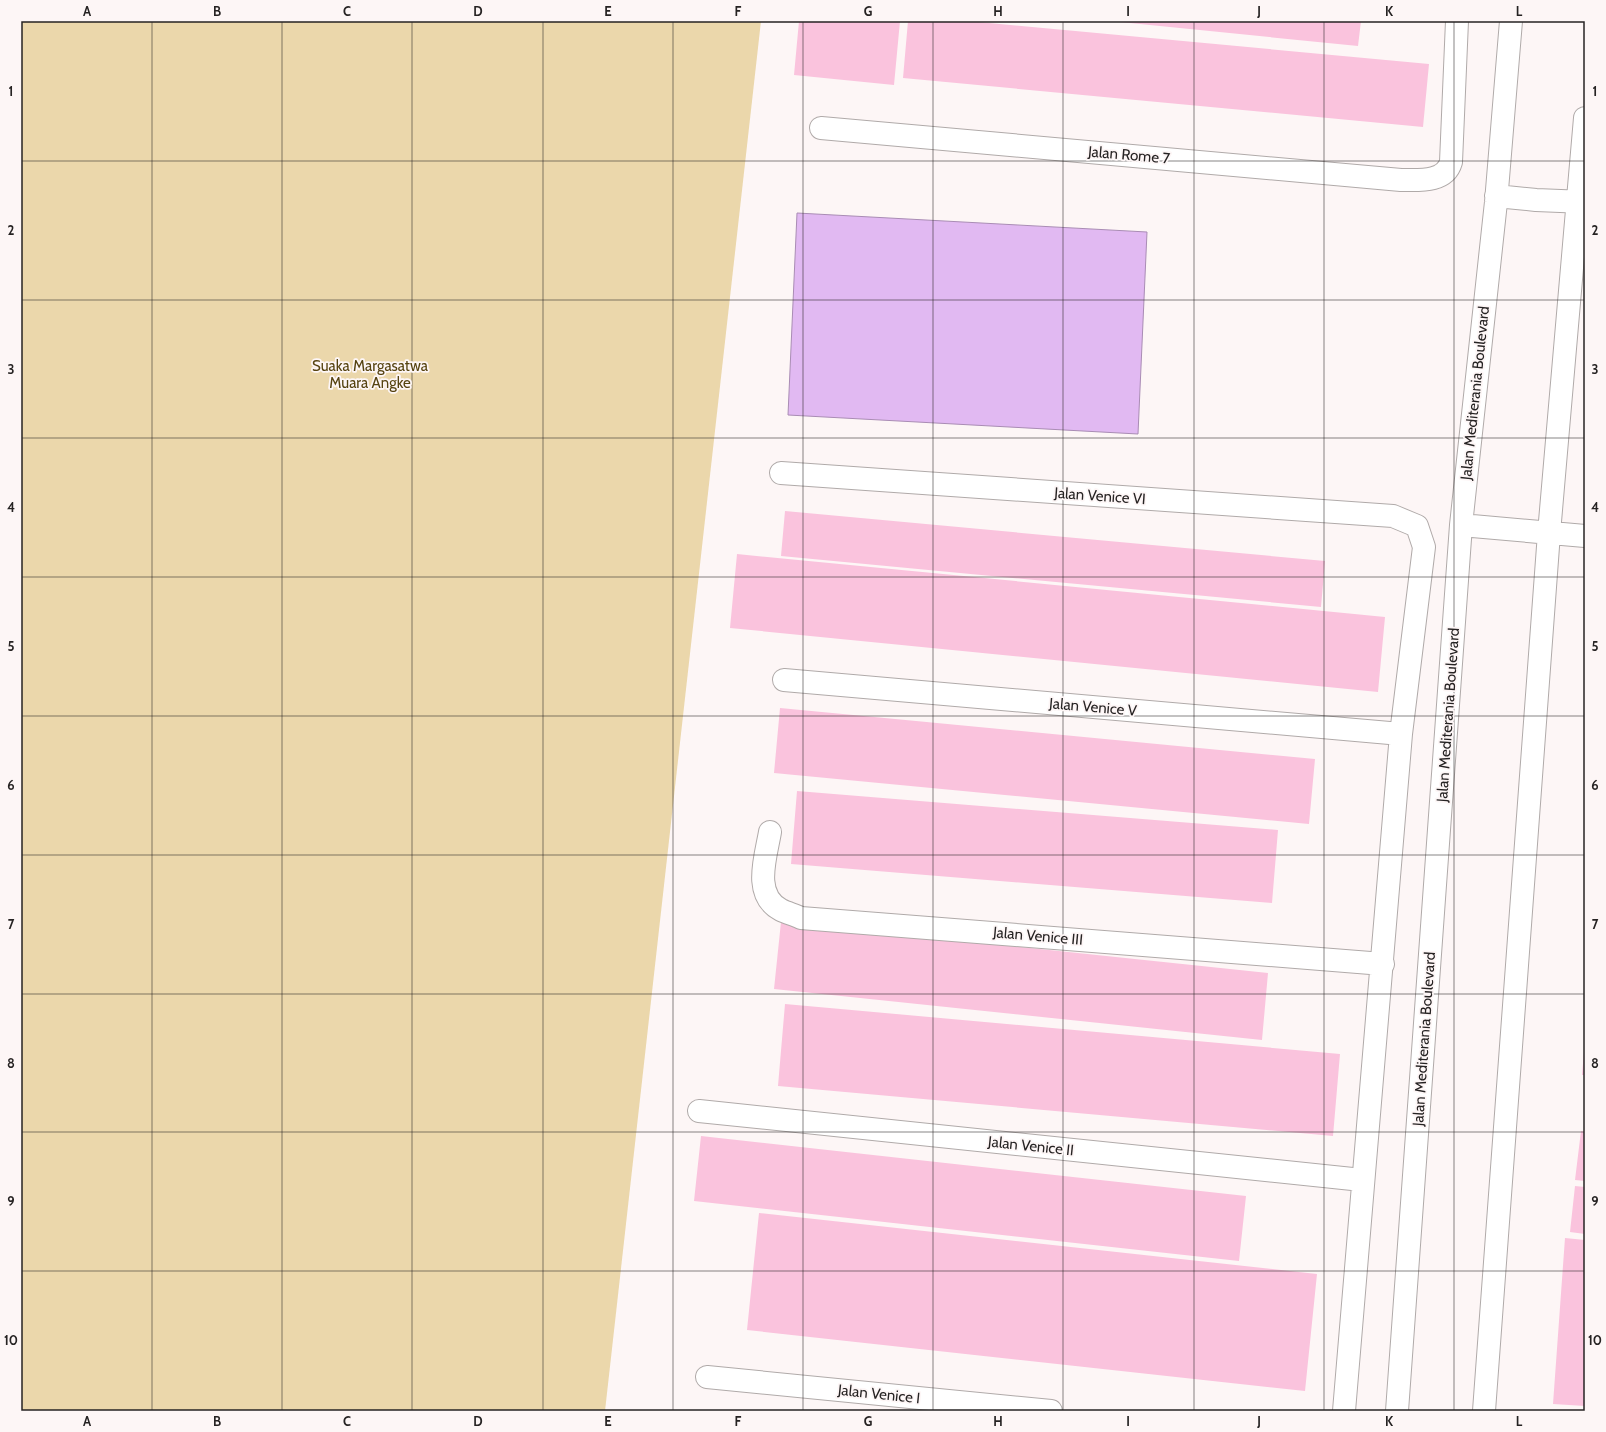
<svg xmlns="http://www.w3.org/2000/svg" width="1606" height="1432" viewBox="0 0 1606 1432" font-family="Cabin,sans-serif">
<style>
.green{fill:#ebd7ab}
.water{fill:#e1b9f2;stroke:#a98cb4}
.building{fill:#fac3dd}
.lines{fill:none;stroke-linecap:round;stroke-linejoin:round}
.minor-casing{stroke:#b0aaa9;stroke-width:24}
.minor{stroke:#fff;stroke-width:22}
.grid{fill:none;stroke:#262323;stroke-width:1;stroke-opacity:0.55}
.labels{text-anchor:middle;stroke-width:3.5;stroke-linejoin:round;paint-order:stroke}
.street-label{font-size:15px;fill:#262323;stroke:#fdf6f6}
.park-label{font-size:15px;fill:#564310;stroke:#fdf6f6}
.neatline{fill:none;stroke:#262323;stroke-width:1.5}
.grid-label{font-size:13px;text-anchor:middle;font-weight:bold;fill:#262323}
</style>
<rect width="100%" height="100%" fill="#fdf6f6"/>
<path class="green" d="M21 21H761L605 1411H21Z"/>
<path class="water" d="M797 213 1147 232 1138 434 788 415Z"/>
<path class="building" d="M799 21H900L894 85 794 75Z
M908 21H968L1429 64 1423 127 903 78Z
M1110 21H1361L1358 46Z
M785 511 1325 561 1321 607 781 556Z
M737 554 1385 617 1378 692 730 628Z
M780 708 1315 759 1309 824 774 773Z
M797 791 1278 830 1272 903 791 864Z
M781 922 1268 973 1262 1040 774 989Z
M785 1004 1340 1054 1333 1136 778 1086Z
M1584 1052H1585V1075H1582Z
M1581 1131 1585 1132V1181L1575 1180Z
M701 1136 1246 1196 1239 1261 694 1201Z
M1575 1186 1585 1187V1234L1570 1232Z
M759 1213 1317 1274 1305 1391 747 1330Z
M1565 1238 1585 1240V1406L1553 1404Z"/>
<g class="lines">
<defs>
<path id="minor" d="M821 128 1401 180C1418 180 1445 183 1451 162L1457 21
M1496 196 1536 200 1585 202
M781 473 1393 516 1417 526 1424 547 1401 734 1344 1411
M1461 525 1585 536
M784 680 1401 734
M770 832C766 856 752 895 781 910 787 913 795 915 801 918L1383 964
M699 1111 1362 1180
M707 1377 1051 1411
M1397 1411 1461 525 1496 202 1511 21
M1484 1411 1549 533 1585 118"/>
</defs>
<use href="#minor" class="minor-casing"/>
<use href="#minor" class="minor"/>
</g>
<path class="grid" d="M152 21V1411M282 21V1411M412 21V1411M543 21V1411M673 21V1411M803 21V1411M933 21V1411M1063 21V1411M1194 21V1411M1324 21V1411M1454 21V1411M21 161H1585M21 300H1585M21 438H1585M21 577H1585M21 716H1585M21 855H1585M21 994H1585M21 1132H1585M21 1271H1585"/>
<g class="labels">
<g class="street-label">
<text transform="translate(1129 155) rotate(5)" y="5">Jalan Rome 7</text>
<text transform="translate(1475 393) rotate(-84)" y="5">Jalan Mediterania Boulevard</text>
<text transform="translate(1100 496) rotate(4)" y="5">Jalan Venice VI</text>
<text transform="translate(1093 707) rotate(5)" y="5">Jalan Venice V</text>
<text transform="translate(1448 715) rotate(-86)" y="5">Jalan Mediterania Boulevard</text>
<text transform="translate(1038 936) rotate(5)" y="5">Jalan Venice III</text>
<text transform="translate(1424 1039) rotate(-86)" y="5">Jalan Mediterania Boulevard</text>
<text transform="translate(1031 1146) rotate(6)" y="5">Jalan Venice II</text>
<text transform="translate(879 1394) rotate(6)" y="5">Jalan Venice I</text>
</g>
<g class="park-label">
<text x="370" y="371">Suaka Margasatwa<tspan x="370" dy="17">Muara Angke</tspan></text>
</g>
</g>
<rect width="1606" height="1432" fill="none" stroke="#fdf6f6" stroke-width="44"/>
<rect x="22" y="22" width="1562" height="1388" class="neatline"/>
<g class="grid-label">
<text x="87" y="16">A</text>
<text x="217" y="16">B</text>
<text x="347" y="16">C</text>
<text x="478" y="16">D</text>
<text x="608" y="16">E</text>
<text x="738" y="16">F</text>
<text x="868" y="16">G</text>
<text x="998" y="16">H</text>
<text x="1128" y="16">I</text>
<text x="1259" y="16">J</text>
<text x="1389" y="16">K</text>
<text x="1519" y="16">L</text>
<text x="11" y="96">1</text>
<text x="1595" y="96">1</text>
<text x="11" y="235">2</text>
<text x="1595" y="235">2</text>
<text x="11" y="374">3</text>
<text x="1595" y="374">3</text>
<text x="11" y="512">4</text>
<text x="1595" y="512">4</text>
<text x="11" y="651">5</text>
<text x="1595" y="651">5</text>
<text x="11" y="790">6</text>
<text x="1595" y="790">6</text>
<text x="11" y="929">7</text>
<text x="1595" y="929">7</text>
<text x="11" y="1068">8</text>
<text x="1595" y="1068">8</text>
<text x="11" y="1206">9</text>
<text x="1595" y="1206">9</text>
<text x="11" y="1345">10</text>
<text x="1595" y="1345">10</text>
<text x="87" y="1426">A</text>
<text x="217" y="1426">B</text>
<text x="347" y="1426">C</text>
<text x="478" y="1426">D</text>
<text x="608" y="1426">E</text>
<text x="738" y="1426">F</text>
<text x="868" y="1426">G</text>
<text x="998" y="1426">H</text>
<text x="1128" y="1426">I</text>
<text x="1259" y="1426">J</text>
<text x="1389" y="1426">K</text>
<text x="1519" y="1426">L</text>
</g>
</svg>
